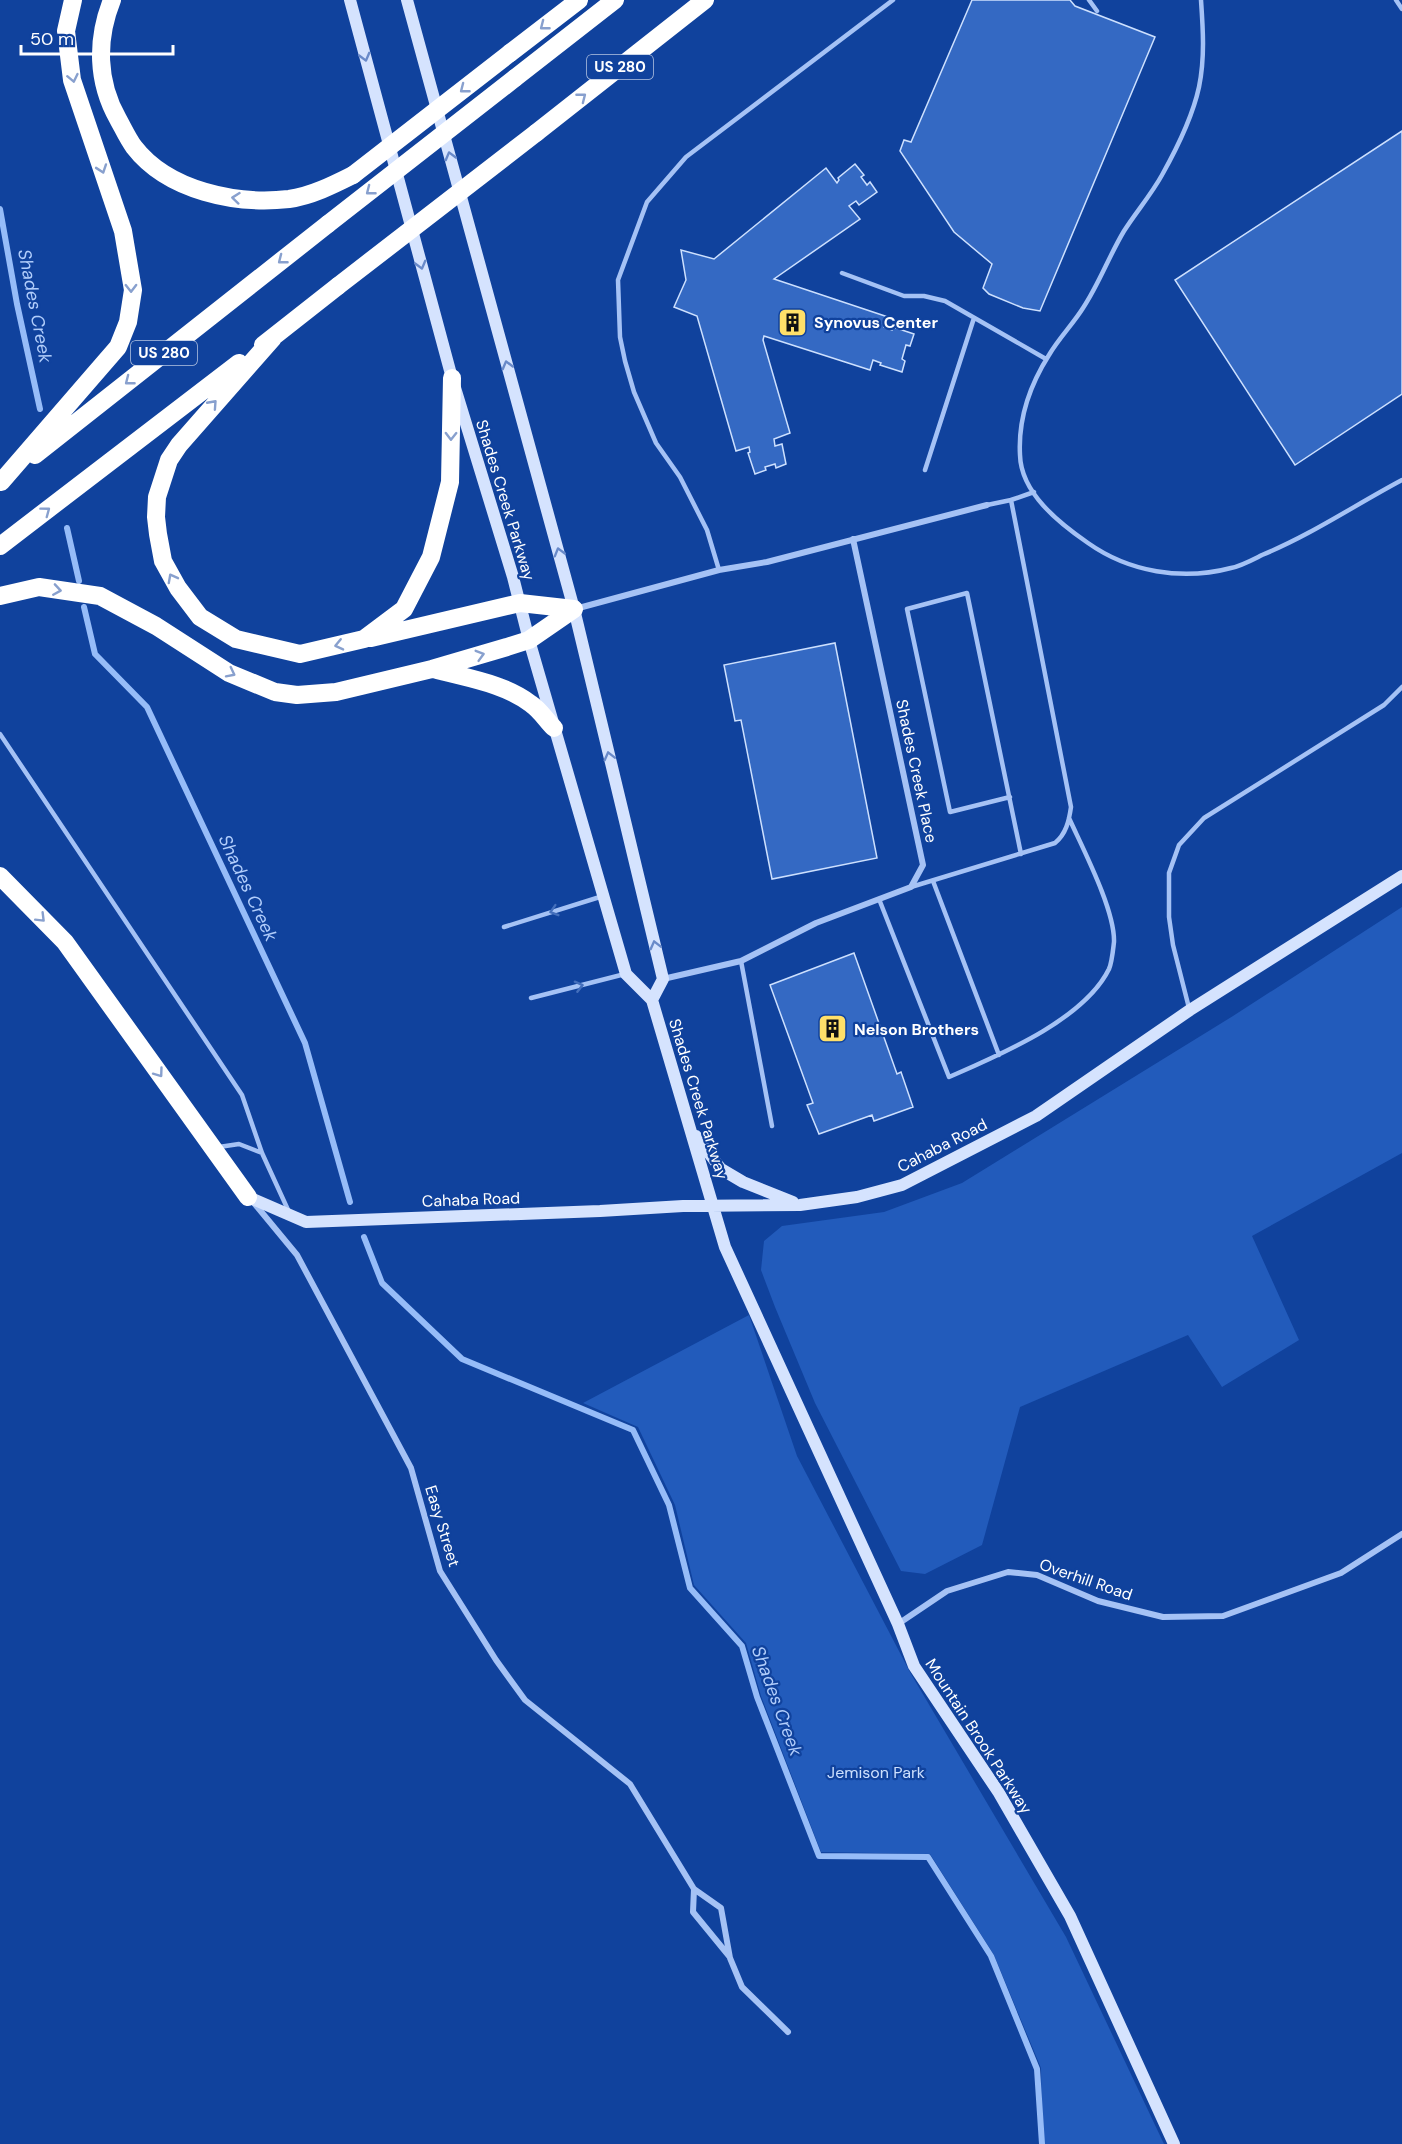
<svg xmlns="http://www.w3.org/2000/svg" width="1402" height="2144" viewBox="0 0 1402 2144" font-family="'DM Sans',sans-serif">
<style>
.green{fill:#225bbb}
.lines{fill:none;stroke-linecap:round;stroke-linejoin:round}
.stream{stroke:#96bcf8;stroke-width:6}
.building{fill:#3469c3;stroke:#cde0fe;stroke-width:1.5}
.lane{stroke:#a5c2f5;stroke-width:4.5}
.street{stroke:#a5c2f5;stroke-width:6}
.secondary{stroke:#d5e3fe;stroke-width:12}
.highway{stroke:#fff;stroke-width:18}
.highway-bridge{stroke:#fff;stroke-width:18}
.oneway{stroke:#88a0ce}
.oneway2{stroke:#698ac9}
.oneway3{stroke:#446fbc}
.labels{text-anchor:middle;stroke-width:4.5;stroke-linejoin:round;paint-order:stroke}
.shield{fill:#10429d;stroke:#b7c6e2;stroke-width:1.5}
.shield-label{font-size:15px;font-weight:bold;fill:#fff}
.poi-label{font-size:16px;font-weight:bold;fill:#fff;stroke:#10429d;text-anchor:start}
.street-label{font-size:16px;fill:#fff;stroke:#10429d}
.park-label{font-size:16px;fill:#cde0fe;stroke:#10429d}
.water-label{font-size:18px;font-style:italic;fill:#b1cdfb;stroke:#10429d}
</style>
<rect width="100%" height="100%" fill="#10429d"/>
<path class="green" d="M1402 907V1153L1252 1236 1299 1340 1222 1387 1188 1335 1020 1407 982 1545 925 1574 901 1571 815 1403 775 1307 761 1270 764 1241 782 1226 884 1212 962 1183 1233 1016Z
M749 1315 797 1456 911 1674 1066 1937 1164 2144H1042L1041 2068 994 1955 930 1854 821 1852 761 1696 746 1643 694 1585 675 1505 638 1427 583 1403Z"/>
<g class="lines">
<path class="stream" d="M0 209 17 304 40 409
M67 528 79 581
M84 607 95 654 147 707 305 1043 350 1202
M364 1237 382 1283 462 1359 633 1430 669 1505 690 1588 742 1646 757 1697 819 1856 928 1857 991 1956 1037 2069 1042 2144"/>
</g>
<path class="building" d="M972 0H1070L1075 6 1155 37 1040 311 1023 308 989 294 983 288 992 264 954 232 900 151 904 140 911 142Z
M1402 131V394L1295 465 1175 280Z
M855 164 864 175 861 177 867 185 870 182 877 192 859 205 856 201 849 206 860 219 774 279 888 317 884 327 892 330 893 327 914 334 910 346 906 345 902 359 905 361 902 372 880 365 881 363 873 360 870 370 764 336 763 340 790 433 774 439 775 446 782 444 786 464 776 468 775 464 765 467 766 470 755 474 748 453 750 452 749 447 736 451 697 316 674 307 686 280 681 250 714 259 826 168 837 183 839 180 838 178Z
M835 643 877 858 772 879 741 720 735 721 724 665Z
M854 953 897 1074 901 1072 913 1107 874 1121 872 1115 819 1134 807 1105 813 1103 770 985Z"/>
<g class="lines">
<path class="lane" d="M1089 0 1097 11
M1201 0C1203 29 1205 58 1199 87 1193 115 1176 150 1162 175 1151 195 1136 212 1124 231 1109 256 1099 284 1083 308 1073 324 1059 338 1049 355 1030 385 1018 419 1020 455 1021 493 1059 523 1088 543 1129 572 1182 581 1231 568 1241 566 1252 560 1262 555 1311 535 1355 505 1402 480
M1396 0 1402 9
M842 273 904 296H924L945 301 1046 359
M925 470 974 318
M1011 500 1034 492
M719 570 707 530 680 477 656 443 634 392 625 361 620 337 618 280 647 202 686 157 893 0
M0 734 242 1095 262 1153 289 1212
M1010 797 950 812 907 609 967 593 1021 854
M933 881 999 1055
M911 887 1055 843C1066 834 1069 821 1071 807L1011 500 987 505
M879 899 949 1077C999 1055 1084 1020 1109 969 1112 962 1113 950 1114 942 1115 910 1083 849 1069 818
M504 927 603 896
M741 961 772 1126
M531 998 625 974
M1189 1008 1173 945 1169 917V873L1179 845 1204 818 1384 705 1402 687
M219 1147 239 1144 262 1153"/>
<path class="street" d="M575 609 719 570 767 562 987 505
M663 979 741 961 816 923 911 887 923 865 853 539
M254 1203 297 1255 411 1468 440 1571 496 1660 525 1700 630 1784 694 1889 721 1908 730 1958 742 1987 788 2032
M898 1624 947 1591 1008 1572 1037 1575 1098 1601 1163 1617 1223 1616 1341 1573 1402 1534
M694 1889 693 1912 729 1956"/>
<path class="secondary" d="M350 0 452 378 513 577 529 640 626 974 652 1000 725 1247 898 1624 914 1666 999 1793 1070 1916 1174 2144
M407 0 574 609 663 979 652 1000
M696 1136 721 1169 743 1182 793 1202
M248 1197 306 1222 600 1211 683 1206 800 1205 857 1197 902 1185 1036 1116 1190 1010 1402 876"/>
<path class="highway" d="M112 0C96 40 97 82 118 119 123 128 128 139 134 147 168 191 236 205 289 199 311 196 333 185 353 175
M510 53 579 0
M515 78 615 0
M536 133 705 0
M273 338 179 445 169 460 157 497 156 517 158 534 163 561 178 588 200 617 236 639 300 654 364 639 404 609 431 557 450 482 452 378
M263 345 338 286
M35 455 328 224
M1 482 118 347 128 322 133 290 123 231 72 80 66 31 73 0
M0 546 239 363
M0 596 39 587 100 596 156 626 229 673 275 692 297 695 336 692 432 669 507 647 529 640 574 609
M371 638 520 603 574 609
M434 669C466 678 504 683 531 704 540 710 546 720 554 728
M0 876 65 942 248 1197"/>
<path class="highway-bridge" d="M353 175 510 53
M328 224 515 78
M338 286 536 133"/>
</g>
<defs><path id="oneway-chevron" d="M-2-3.5L2.5 0L-2 3.5" fill="none" stroke-width="1.6" stroke-linecap="round" stroke-linejoin="round" transform="scale(1.5)"/></defs>
<g class="oneway">
<use href="#oneway-chevron" transform="translate(544 26) rotate(142)"/>
<use href="#oneway-chevron" transform="translate(73 78) rotate(78)"/>
<use href="#oneway-chevron" transform="translate(464 89) rotate(142)"/>
<use href="#oneway-chevron" transform="translate(582 97) rotate(-38)"/>
<use href="#oneway-chevron" transform="translate(102 169) rotate(71)"/>
<use href="#oneway-chevron" transform="translate(370 191) rotate(142)"/>
<use href="#oneway-chevron" transform="translate(236 198) rotate(-174)"/>
<use href="#oneway-chevron" transform="translate(282 260) rotate(142)"/>
<use href="#oneway-chevron" transform="translate(131 288) rotate(89)"/>
<use href="#oneway-chevron" transform="translate(129 381) rotate(142)"/>
<use href="#oneway-chevron" transform="translate(213 404) rotate(-48)"/>
<use href="#oneway-chevron" transform="translate(451 436) rotate(91)"/>
<use href="#oneway-chevron" transform="translate(46 511) rotate(-37)"/>
<use href="#oneway-chevron" transform="translate(172 578) rotate(-118)"/>
<use href="#oneway-chevron" transform="translate(57 590) rotate(9)"/>
<use href="#oneway-chevron" transform="translate(339 645) rotate(167)"/>
<use href="#oneway-chevron" transform="translate(480 655) rotate(-16)"/>
<use href="#oneway-chevron" transform="translate(231 673) rotate(27)"/>
<use href="#oneway-chevron" transform="translate(41 918) rotate(45)"/>
<use href="#oneway-chevron" transform="translate(159 1073) rotate(54)"/>
</g>
<g class="oneway2">
<use href="#oneway-chevron" transform="translate(365 57) rotate(75)"/>
<use href="#oneway-chevron" transform="translate(450 156) rotate(-105)"/>
<use href="#oneway-chevron" transform="translate(421 265) rotate(75)"/>
<use href="#oneway-chevron" transform="translate(507 365) rotate(-105)"/>
<use href="#oneway-chevron" transform="translate(559 552) rotate(-106)"/>
<use href="#oneway-chevron" transform="translate(609 756) rotate(-104)"/>
<use href="#oneway-chevron" transform="translate(655 945) rotate(-104)"/>
</g>
<g class="oneway3">
<use href="#oneway-chevron" transform="translate(554 911) rotate(163)"/>
<use href="#oneway-chevron" transform="translate(579 986) rotate(-14)"/>
</g>
<defs>
<symbol id="building-square" viewBox="-11 -11 22 22"><rect x="-9" y="-9" width="18" height="18" rx="4" fill="#ffe069" stroke="#10429d"/><path d="M-4-6H4V6H1V3H-1V6H-4ZM-2.5-4.3h1.7v1.8h-1.7ZM.8-4.3h1.7v1.8H.8ZM-2.5-1h1.7V.8h-1.7ZM.8-1h1.7V.8H.8Z" fill="#111"/></symbol>
</defs>
<g fill-rule="evenodd">
<use href="#building-square" x="776" y="306" width="33" height="33"/>
<use href="#building-square" x="816" y="1012" width="33" height="33"/>
</g>
<g class="labels">
<g class="shield">
<rect x="587" y="55" width="66" height="24" rx="4.5"/>
<rect x="131" y="341" width="66" height="24" rx="4.5"/>
</g>
<g class="shield-label">
<text x="620" y="72">US 280</text>
<text x="164" y="358">US 280</text>
</g>
<g class="poi-label">
<text x="814" y="328">Synovus Center</text>
<text x="854" y="1035">Nelson Brothers</text>
</g>
<g class="street-label">
<text transform="translate(506 500) rotate(73)" y="6">Shades Creek Parkway</text>
<text transform="translate(917 771) rotate(78)" y="6">Shades Creek Place</text>
<text transform="translate(699 1099) rotate(73)" y="6">Shades Creek Parkway</text>
<text transform="translate(942 1145) rotate(-27)" y="6">Cahaba Road</text>
<text transform="translate(471 1199) rotate(-2)" y="6">Cahaba Road</text>
<text transform="translate(443 1526) rotate(73)" y="6">Easy Street</text>
<text transform="translate(1086 1579) rotate(19)" y="6">Overhill Road</text>
<text transform="translate(979 1736) rotate(57)" y="6">Mountain Brook Parkway</text>
</g>
<g class="park-label">
<text x="876" y="1778">Jemison Park</text>
</g>
<g class="water-label">
<text transform="translate(35 306) rotate(79)" y="6">Shades Creek</text>
<text transform="translate(248 888) rotate(65)" y="6">Shades Creek</text>
<text transform="translate(777 1701) rotate(70)" y="6">Shades Creek</text>
</g>
</g>
<path d="M21 45v9h152v-9" fill="none" stroke="#ffffff" stroke-width="3"/>
<text x="30" y="45" font-size="18" fill="#ffffff" stroke="#10429d" stroke-width="4.5" paint-order="stroke">50 m</text>
</svg>
